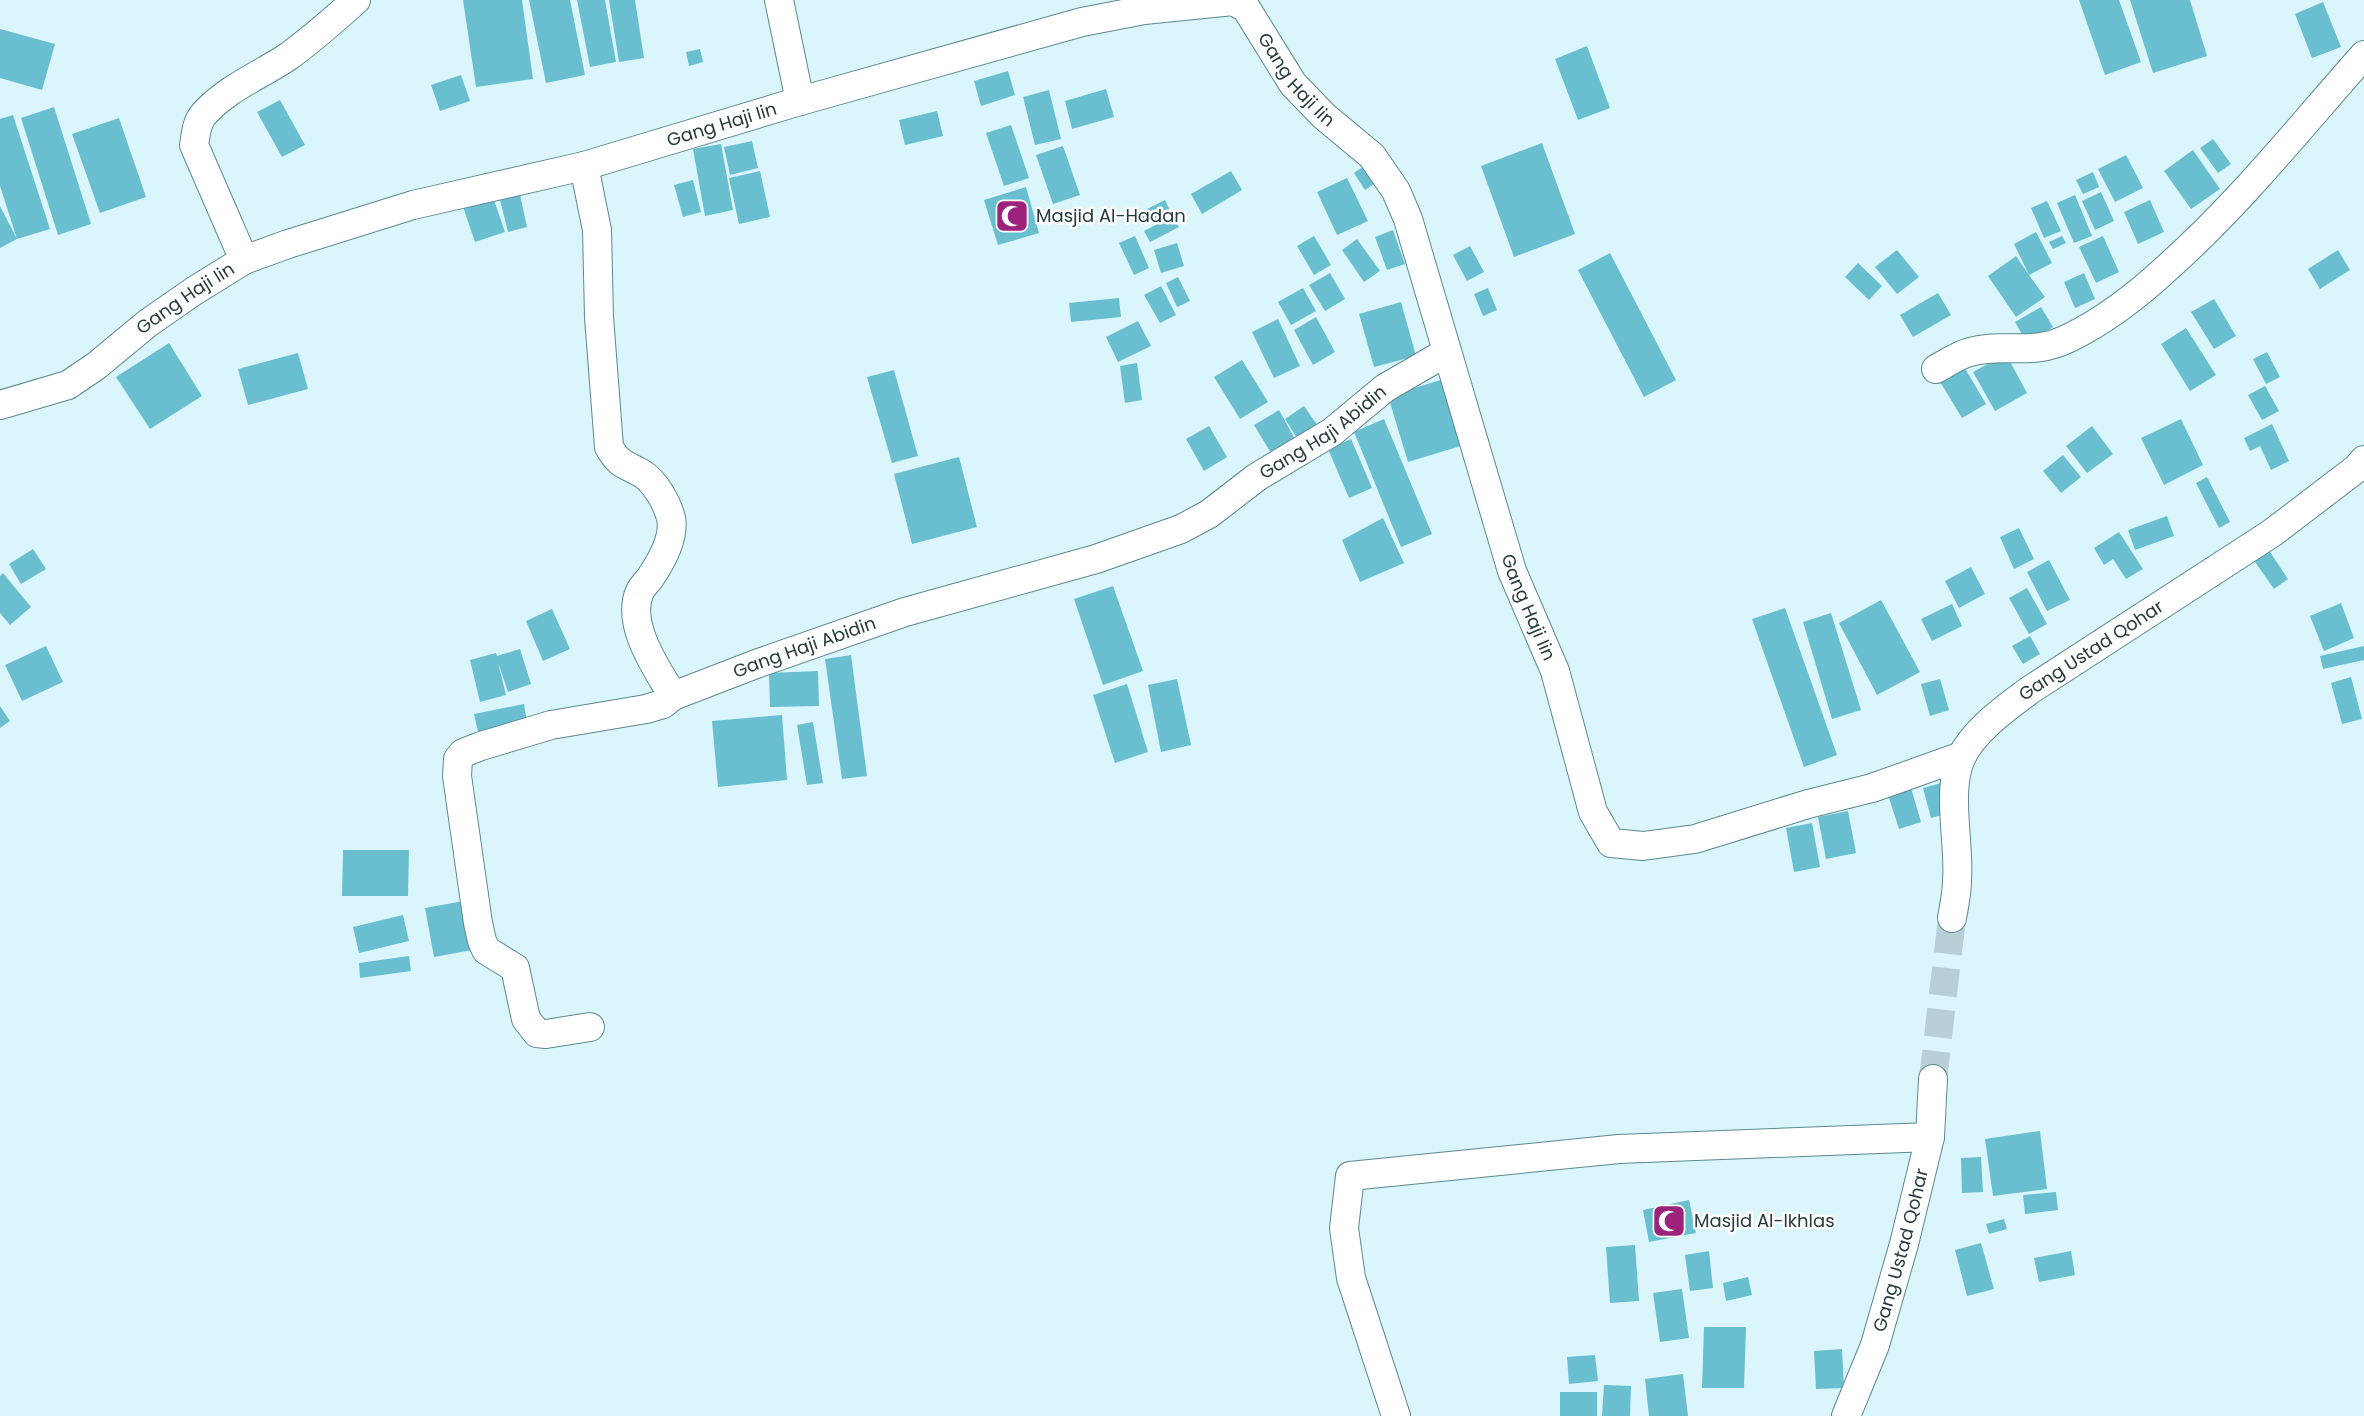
<svg xmlns="http://www.w3.org/2000/svg" width="2364" height="1416" viewBox="0 0 2364 1416" font-family="Poppins,sans-serif">
<style>
.building{fill:#69bfcf}
.lines{fill:none;stroke-linecap:round;stroke-linejoin:round}
.minor-tunnel{stroke:#b6d0d6;stroke-width:28;stroke-dasharray:28 14;stroke-linecap:butt}
.minor-casing{stroke:#5c8891;stroke-width:30}
.minor{stroke:#fff;stroke-width:28}
.labels{text-anchor:middle;stroke-width:5;stroke-linejoin:round;paint-order:stroke}
.street-label{font-size:18px;fill:#273a3e;stroke:#fff}
.poi-label{font-size:18px;fill:#273a3e;stroke:#fff;text-anchor:start}
</style>
<rect width="100%" height="100%" fill="#daf6fc"/>
<path class="building" d="M463 0H522L533 79 476 87Z
M529 0H570L585 75 546 83Z
M577 0H605L616 62 590 67Z
M609 0H635L644 58 619 62Z
M2079 0H2119L2141 62 2105 75Z
M2130 0H2190L2207 56 2153 73Z
M2323 2 2341 47 2312 58 2295 14Z
M0 29 55 44 42 90 0 78Z
M1587 46 1610 108 1578 120 1555 59Z
M700 49 703 62 689 66 686 52Z
M1008 71 1015 95 981 106 974 81Z
M461 75 470 101 440 111 431 85Z
M1106 89 1114 117 1072 129 1065 101Z
M1049 90 1061 139 1035 145 1023 97Z
M280 100 305 145 282 157 257 112Z
M54 107 91 224 58 235 21 118Z
M937 111 943 136 905 145 899 120Z
M13 115 50 229 17 239 0 186V119Z
M119 118 146 197 100 213 72 134Z
M1011 125 1029 178 1004 186 986 133Z
M2213 139 2231 164 2218 173 2200 148Z
M752 141 758 168 730 175 724 147Z
M1542 143 1575 234 1514 257 1481 166Z
M721 144 733 210 705 216 693 149Z
M1063 146 1080 195 1053 204 1036 155Z
M2193 150 2220 189 2191 209 2164 171Z
M2126 155 2143 188 2115 202 2098 169Z
M1366 165 1377 182 1365 190 1354 173Z
M760 171 770 217 739 224 729 178Z
M1231 171 1242 190 1202 214 1191 194Z
M2093 172 2099 187 2083 194 2076 180Z
M1347 178 1368 221 1337 235 1317 192Z
M693 180 701 212 683 217 674 185Z
M1026 187 1039 233 998 245 984 200Z
M2101 192 2114 221 2095 230 2082 201Z
M520 195 527 227 508 232 500 200Z
M2075 195 2092 236 2074 243 2057 203Z
M493 197 505 232 475 242 463 207Z
M1165 200 1170 211 1143 225 1137 214Z
M2150 200 2164 232 2138 244 2124 212Z
M2047 201 2061 231 2044 238 2031 208Z
M0 206 17 239 0 248Z
M1173 216 1179 227 1150 242 1144 231Z
M1393 230 1405 264 1387 270 1375 237Z
M2036 232 2052 263 2029 275 2045 297 2016 317 1988 276 2016 256 2029 275 2014 244Z
M1135 236 1149 268 1134 275 1119 243Z
M1314 236 1331 265 1314 275 1297 246Z
M2062 236 2066 243 2053 249 2049 242Z
M2103 236 2119 272 2096 283 2079 247Z
M1357 239 1380 271 1364 282 1342 250Z
M1177 243 1184 266 1161 273 1154 250Z
M1470 246 1484 272 1467 281 1453 255Z
M1897 250 1919 277 1897 294 1875 267Z
M2338 250 2350 270 2320 289 2308 269Z
M1610 253 1676 380 1644 397 1578 270Z
M1858 263 1882 286 1869 300 1845 277Z
M1330 273 1345 299 1325 311 1309 285Z
M2084 273 2095 299 2075 308 2064 282Z
M1178 277 1190 301 1177 307 1166 283Z
M1161 286 1176 315 1160 323 1144 295Z
M1303 288 1316 311 1291 325 1278 302Z
M1488 288 1497 310 1483 316 1474 294Z
M1938 293 1951 315 1913 337 1900 315Z
M1119 298 1121 317 1071 322 1069 303Z
M2214 299 2236 336 2214 349 2191 312Z
M1401 302 1416 356 1374 367 1359 314Z
M2041 307 2053 327 2027 343 2015 322Z
M1316 317 1335 352 1313 365 1294 330Z
M1278 319 1300 366 1274 378 1252 332Z
M1138 321 1151 346 1118 362 1106 337Z
M2186 328 2216 375 2190 391 2161 344Z
M169 343 202 396 150 429 116 377Z
M2267 352 2280 377 2266 384 2253 359Z
M298 353 308 389 248 405 238 369Z
M2006 354 2027 393 1995 411 1973 372Z
M1242 360 1268 402 1240 419 1214 377Z
M1137 363 1142 400 1125 403 1120 366Z
M1963 365 1986 404 1962 418 1939 380Z
M894 370 918 456 892 463 867 377Z
M1444 379 1464 445 1408 462 1388 396Z
M2265 386 2279 411 2262 420 2248 395Z
M1304 406 1320 429 1300 443 1285 419Z
M1279 410 1295 439 1271 453 1254 425Z
M1384 419 1432 534 1401 547 1354 432Z
M2181 419 2203 465 2164 485 2141 438Z
M2272 424 2289 461 2271 470 2260 446 2250 451 2244 438Z
M1209 426 1227 457 1204 471 1186 439Z
M2092 426 2113 454 2087 473 2066 446Z
M1351 439 1372 488 1349 498 1328 449Z
M2063 455 2081 477 2061 493 2043 471Z
M959 457 977 527 912 544 894 474Z
M2207 477 2230 522 2219 528 2196 483Z
M2167 516 2174 536 2135 550 2128 530Z
M1383 518 1404 563 1360 582 1342 540Z
M2019 528 2034 559 2014 569 2000 537Z
M2119 532 2143 569 2126 579 2113 559 2104 565 2094 548Z
M2266 546 2288 579 2274 589 2251 556Z
M33 549 46 569 21 584 9 564Z
M2049 560 2070 600 2047 611 2027 572Z
M1971 567 1985 594 1959 608 1945 581Z
M3 573 31 607 10 625 0 613V576Z
M1113 586 1143 671 1103 685 1074 599Z
M2027 588 2047 624 2029 634 2009 598Z
M1881 600 1920 672 1877 695 1839 623Z
M2341 603 2354 638 2324 651 2310 616Z
M1952 604 1962 626 1932 641 1921 619Z
M1785 608 1837 755 1804 767 1752 619Z
M552 609 570 649 543 661 526 621Z
M1831 613 1861 710 1832 719 1803 622Z
M2030 636 2040 654 2023 664 2012 646Z
M46 646 63 682 22 701 5 665Z
M2364 646V660L2323 669 2320 656Z
M520 649 531 684 508 692 498 662 506 695 480 702 470 660 496 653 497 656Z
M851 655 867 776 842 779 825 659Z
M818 671 819 706 770 707 769 673Z
M2351 677 2362 719 2342 724 2331 683Z
M1177 679 1191 745 1161 752 1148 685Z
M1940 679 1949 710 1930 716 1921 684Z
M1127 684 1148 752 1115 763 1093 695Z
M524 704 527 722 478 732 474 714Z
M0 706 10 721 0 728Z
M782 715 787 780 718 787 712 721Z
M813 722 823 783 807 785 797 725Z
M1941 783 1949 813 1931 818 1923 788Z
M1911 788 1921 822 1899 829 1888 795Z
M1848 811 1856 853 1826 859 1818 817Z
M1812 823 1820 867 1794 872 1786 828Z
M343 850H409L408 896H342Z
M469 900 478 949 434 957 425 908Z
M403 915 409 941 359 953 353 927Z
M409 956 411 971 360 978 359 963Z
M2040 1131 2047 1189 1993 1196 1985 1139Z
M1981 1157 1983 1192 1962 1193 1961 1158Z
M2056 1192 2058 1210 2025 1214 2023 1195Z
M1689 1200 1696 1233 1649 1242 1643 1210Z
M2004 1219 2007 1229 1989 1234 1986 1224Z
M1981 1243 1994 1289 1967 1296 1955 1250Z
M1635 1245 1639 1301 1610 1303 1606 1247Z
M1709 1251 1713 1288 1690 1291 1685 1255Z
M2071 1251 2075 1275 2039 1282 2034 1258Z
M1748 1277 1752 1295 1726 1301 1723 1283Z
M1682 1289 1689 1338 1660 1342 1653 1293Z
M1704 1327H1746L1744 1388H1702Z
M1842 1349 1844 1388 1816 1389 1814 1351Z
M1595 1355 1598 1381 1569 1384 1567 1357Z
M1683 1374 1688 1416H1649L1645 1379Z
M1604 1385 1631 1386 1630 1416H1602Z
M1560 1392H1597V1416H1560Z"/>
<g class="lines">
<path class="minor-tunnel" d="M1933 1079 1952 918"/>
<defs>
<g id="minor">
<path d="M779 0 800 101"/>
<path id="s1" d="M584 166 597 230 599 317 609 447C619 465 625 464 641 473 655 481 667 503 671 518 675 538 661 562 650 578 647 582 642 587 640 591 625 624 657 669 673 696L756 664 905 612 1096 559 1181 529 1209 514 1257 477 1332 432 1385 388 1447 352"/>
<path d="M244 260 194 145C196 134 196 123 204 114 227 88 261 75 289 56 312 39 335 19 356 0"/>
<path d="M1936 369C1947 363 1958 355 1970 352 2005 342 2031 357 2069 338 2106 320 2138 295 2168 267 2240 203 2300 127 2364 55"/>
<path id="s2" d="M0 405 68 385 96 366 148 323 194 291 244 260 288 244 413 205 584 166 800 101 1082 22 1144 10 1233 1 1246 8 1293 84 1324 116 1372 156 1396 191 1408 219 1512 571 1555 671 1593 812 1611 843 1643 846 1695 839 1808 804 1872 788 1962 756"/>
<path id="s3" d="M1952 918C1954 906 1957 893 1957 881 1960 843 1946 792 1961 758 1973 731 2007 707 2030 690L2272 533 2356 469 2364 460"/>
<path d="M590 1027 546 1034 537 1033 526 1019 515 968 486 950 482 941 478 923 457 776 458 759 463 753 481 746 551 725 646 709 663 704 673 696"/>
<path d="M1396 1416 1351 1278 1344 1228 1350 1176 1619 1149 1930 1137"/>
<path id="s4" d="M1846 1416 1875 1345 1904 1244 1930 1137 1933 1079"/>
</g>
</defs>
<use href="#minor" class="minor-casing"/>
<use href="#minor" class="minor"/>
</g>
<defs>
<symbol id="mosque-square" viewBox="-11 -11 22 22"><rect x="-9" y="-9" width="18" height="18" rx="4" fill="#9b237c" stroke="#fff"/><path d="M3.5-4.9A6 6 0 1 0 3.5 4.9A5 5 0 1 1 3.5-4.9Z" fill="#fff"/></symbol>
</defs>
<g fill-rule="evenodd">
<use href="#mosque-square" x="993" y="197" width="38" height="38"/>
<use href="#mosque-square" x="1650" y="1202" width="38" height="38"/>
</g>
<g class="labels">
<g class="street-label">
<text dy="6" stroke="none"><textPath href="#s2" startOffset="1414">Gang Haji Iin</textPath></text>
<text dy="6" stroke="none"><textPath href="#s2" startOffset="784">Gang Haji Iin</textPath></text>
<text dy="6" stroke="none"><textPath href="#s2" startOffset="217">Gang Haji Iin</textPath></text>
<text dy="6" stroke="none"><textPath href="#s1" startOffset="1283">Gang Haji Abidin</textPath></text>
<text dy="6" stroke="none"><textPath href="#s2" startOffset="2002">Gang Haji Iin</textPath></text>
<text dy="6" stroke="none"><textPath href="#s1" startOffset="716">Gang Haji Abidin</textPath></text>
<text dy="6" stroke="none"><textPath href="#s3" startOffset="332">Gang Ustad Qohar</textPath></text>
<text dy="6" stroke="none"><textPath href="#s4" startOffset="175">Gang Ustad Qohar</textPath></text>
</g>
<g class="poi-label">
<text x="1036" y="222">Masjid Al-Hadan</text>
<text x="1694" y="1227">Masjid Al-Ikhlas</text>
</g>
</g>
</svg>
